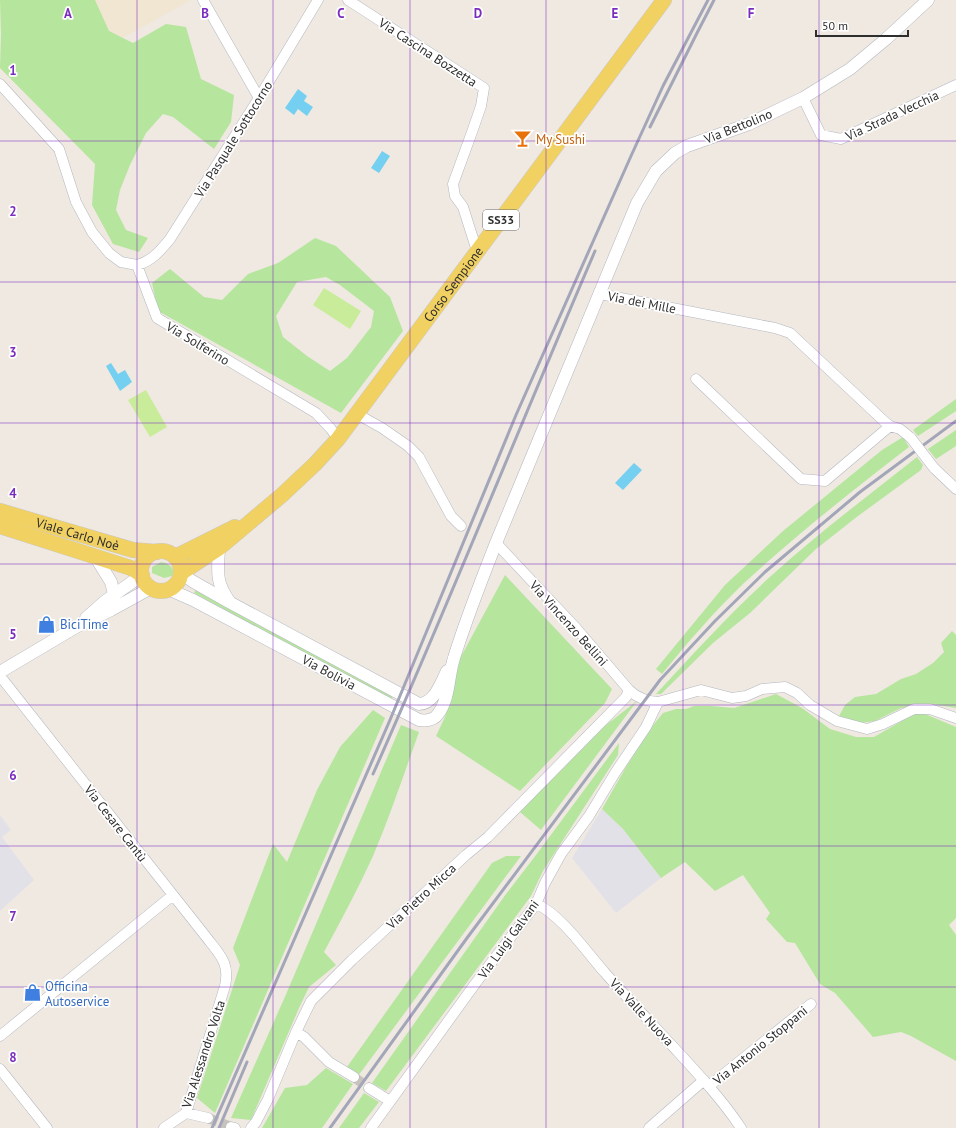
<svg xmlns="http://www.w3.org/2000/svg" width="956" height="1128" viewBox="0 0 956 1128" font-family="'PT Sans',sans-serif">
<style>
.industrial{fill:#e3e1e8}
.education{fill:#f0e6d1}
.green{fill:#b6e59e;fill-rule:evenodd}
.pitch{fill:#c9ec9a}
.water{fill:#75cff0}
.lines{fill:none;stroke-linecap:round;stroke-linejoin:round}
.minor-tunnel{stroke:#c8c4bd;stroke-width:10;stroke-dasharray:10 5;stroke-linecap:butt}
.minor-casing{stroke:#b4b7c1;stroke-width:11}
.tertiary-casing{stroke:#b4b7c1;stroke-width:13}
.primary-casing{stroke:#c9c9c9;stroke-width:16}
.minor{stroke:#fff;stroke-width:10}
.tertiary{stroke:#fff;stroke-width:12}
.primary{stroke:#f2d163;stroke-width:15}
.rail{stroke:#a3a6b8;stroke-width:3}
.minor-bridge-casing{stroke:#b4b7c1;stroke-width:11;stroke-linecap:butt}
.minor-bridge{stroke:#fff;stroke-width:10}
.grid{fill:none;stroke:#7b2cbf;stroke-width:1;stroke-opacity:0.55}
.labels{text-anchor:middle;stroke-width:3.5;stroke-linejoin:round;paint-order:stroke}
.shield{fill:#fff;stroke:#6d6d6d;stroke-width:1}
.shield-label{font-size:12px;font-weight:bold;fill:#2e2e2e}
.street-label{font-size:13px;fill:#2e2e2e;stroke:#fff}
.food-label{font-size:13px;fill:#c56008;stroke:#fff;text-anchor:start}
.shop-label{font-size:13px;fill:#366cbe;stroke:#fff;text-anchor:start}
.grid-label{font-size:13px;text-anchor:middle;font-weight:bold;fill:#7b2cbf;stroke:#fff;stroke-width:3.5;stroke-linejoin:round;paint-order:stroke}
</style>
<rect width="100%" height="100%" fill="#efe9e1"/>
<path class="industrial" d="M602 809 623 829 661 878 616 913 572 858Z
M0 815 11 830 2 837 34 880 0 911Z"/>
<path class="education" d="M95 0H191L123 38 109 31Z"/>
<path class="green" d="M0 0H95L109 31 133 43 166 24 186 27 201 79 234 95 231 122 214 149 173 117 163 114 146 133 130 165 120 190 116 210 126 230 148 238 139 252 113 244 92 205 95 164 0 68 1 34Z
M315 238 336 246 390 297 403 331 341 413 158 311 152 283 170 269 204 297 222 300 248 274 278 263ZM326 277 340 285 374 311 371 327 347 358 330 371 307 356 283 337 276 316 297 282Z
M956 399V411L918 436 913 430Z
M956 430V446L936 459 928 449Z
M903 437 909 447C852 491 796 535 743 584 714 612 687 643 662 674L656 669 725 585 783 531 882 450Z
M917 457 923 465 921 470 858 516 816 549 750 613 713 643 661 694H656C693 654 730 613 771 576 817 534 868 496 917 457Z
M161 562C167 563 171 565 174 571L172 576 164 578 152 573V567Z
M505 575 612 689 605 703 520 791 436 736 445 717 457 664Z
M196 589 393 696 391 700 194 593Z
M952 631 956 635V708L932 704 901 708 875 721 860 723 839 716 845 705 855 697 876 694 901 679 916 674 933 663 944 652 941 643Z
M776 694 802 708 830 729 856 737H874L914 714H925L956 727V918L949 925 956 935V1061L911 1036 901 1032 873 1037 835 993 820 984 795 943 787 942 766 919 770 913 743 875 715 891 685 862 661 878 623 829 602 809 626 767 650 729 663 713 676 709H686L694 706H711L734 708Z
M637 701 541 830 520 812 577 752 606 725Z
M373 710 385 718 215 1113 197 1098 240 965 233 948 273 844 287 862 317 790 340 747Z
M401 725 419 732C404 774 390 816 373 856 358 889 341 920 324 952L336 965 309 987 299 1008 251 1120 231 1118 284 999Z
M619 743 618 755 543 871 531 896 386 1091 372 1083 506 894 536 855Z
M506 856H521L358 1076 347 1067 492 863Z
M326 1068 353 1084 322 1128H262L285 1088 307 1085Z
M364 1093 379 1102 359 1128H339Z"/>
<path class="pitch" d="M324 288 361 311 350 329 313 305Z
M146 390 167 427 150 437 128 400Z"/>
<path class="water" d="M298 89 307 96 304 101 313 107 307 116 298 109 294 115 285 108Z
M382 151 390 156 379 173 371 168Z
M111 363 118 374 125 370 132 382 120 391 106 366Z
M634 463 642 470 623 490 615 483Z"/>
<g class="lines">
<path class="minor-tunnel" d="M354 1077 369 1088
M208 1118 231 1127"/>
<defs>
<path id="minor" d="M203 0 259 98
M348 0 484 88 481 106 472 132 453 184 455 196 463 207 477 251
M0 84 59 149 76 202 92 232 109 253 121 262 137 265 157 318 316 413 331 429 338 439
M803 98 821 135 841 139 956 85
M137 265C152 261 160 251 170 239L259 98 318 0
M600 294 775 328 790 333 885 422 890 426 900 429 911 438
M696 379 801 479 825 481 890 426
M357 414 382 428 408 446 419 457 451 516 461 526
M934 468 956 489
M496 543 576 628 629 690C636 697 648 702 658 702L701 690 732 698 746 696 762 689 785 687 797 693 810 705 837 721 867 729 883 724 914 709H930L956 718
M0 676 207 938C220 955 230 963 225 986L186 1113 164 1128
M536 904C561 914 588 954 606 974 630 1001 655 1027 679 1053 701 1077 723 1101 741 1128
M296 1032 304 1037 329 1062 354 1077
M0 1036 173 895
M0 1069 47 1128
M709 1086 811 1004
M369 1088 390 1101
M186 1113 208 1118
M231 1127 235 1128
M251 1128 256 1122 268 1099 296 1032 311 1001 352 960 466 855 488 837 626 697 629 690
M371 1128 475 984 536 904 545 883 561 854 589 816 615 773 646 727 658 702
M649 1128 704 1080"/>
<path id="tertiary" d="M219 548C218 571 215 581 229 601
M95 556 111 582 114 594
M181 573 192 581 229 602 419 704C434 704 441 683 447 671
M168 589 193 600 419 720C426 721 434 720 438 714 450 698 448 676 454 658 466 619 481 581 496 543L637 203 656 171 675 153 687 146 749 124 803 98 850 69 886 39 928 0
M86 618 104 602 142 575
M0 672 76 627 111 610 151 588"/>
<g id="primary">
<path id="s1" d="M0 511 133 550 157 552"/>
<path d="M0 526 131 568 142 575"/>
<circle cx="161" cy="571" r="20"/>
<path d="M175 557 235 527"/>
<path id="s2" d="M181 573 219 548 282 495 315 464 338 439 664 0"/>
</g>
</defs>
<use href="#minor" class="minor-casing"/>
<use href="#tertiary" class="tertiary-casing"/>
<use href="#primary" class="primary-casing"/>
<use href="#minor" class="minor"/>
<use href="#tertiary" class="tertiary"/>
<use href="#primary" class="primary"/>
<path class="rail" d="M650 127 697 33 714 0
M373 774C450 601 520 425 595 251
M212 1128 390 720 516 415 631 156 663 86 708 0
M219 1128 247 1062
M330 1128 467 938 660 680 715 621 765 572 860 492 956 421"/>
<defs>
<path id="minor-bridge" d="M911 438 934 468"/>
</defs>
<use href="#minor-bridge" class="minor-bridge-casing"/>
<use href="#minor-bridge" class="minor-bridge"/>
</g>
<path class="grid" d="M137 0V1128M273 0V1128M410 0V1128M546 0V1128M683 0V1128M819 0V1128M0 141H956M0 282H956M0 423H956M0 564H956M0 705H956M0 846H956M0 987H956"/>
<defs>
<symbol id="bar-bare" viewBox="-9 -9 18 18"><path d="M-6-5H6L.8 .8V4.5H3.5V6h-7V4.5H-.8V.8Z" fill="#e8710a" stroke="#fff" stroke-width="2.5" paint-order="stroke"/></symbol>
<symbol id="shop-bare" viewBox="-9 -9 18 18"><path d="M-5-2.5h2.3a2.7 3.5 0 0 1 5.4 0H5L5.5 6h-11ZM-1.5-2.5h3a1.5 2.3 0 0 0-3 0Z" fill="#3f7fe0" stroke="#fff" stroke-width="2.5" paint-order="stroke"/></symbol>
</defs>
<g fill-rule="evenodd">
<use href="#bar-bare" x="510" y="126" width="25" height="25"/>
<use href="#shop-bare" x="34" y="612" width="25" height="25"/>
<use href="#shop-bare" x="20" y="980" width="25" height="25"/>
</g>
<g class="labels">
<rect class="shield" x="483" y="210" width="36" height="20" rx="3"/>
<g class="shield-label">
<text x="501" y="224">SS33</text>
</g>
<g class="street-label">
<text transform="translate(428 52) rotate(33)" y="5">Via Cascina Bozzetta</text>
<text transform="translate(892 115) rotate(-25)" y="5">Via Strada Vecchia</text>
<text transform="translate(738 126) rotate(-22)" y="5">Via Bettolino</text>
<text transform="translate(233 139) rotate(-58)" y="5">Via Pasquale Sottocorno</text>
<text dy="5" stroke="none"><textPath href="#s2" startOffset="400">Corso Sempione</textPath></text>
<text transform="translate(642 302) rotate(11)" y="5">Via dei Mille</text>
<text transform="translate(198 343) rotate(31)" y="5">Via Solferino</text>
<text dy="5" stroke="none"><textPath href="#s1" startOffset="81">Viale Carlo Noè</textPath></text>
<text transform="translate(569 623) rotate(48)" y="5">Via Vincenzo Bellini</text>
<text transform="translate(329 672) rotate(28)" y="5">Via Bolivia</text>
<text transform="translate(116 823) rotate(52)" y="5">Via Cesare Cantù</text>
<text transform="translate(421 896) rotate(-43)" y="5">Via Pietro Micca</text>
<text transform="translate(508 939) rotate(-54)" y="5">Via Luigi Galvani</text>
<text transform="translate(642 1012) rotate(47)" y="5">Via Valle Nuova</text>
<text transform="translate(760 1045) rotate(-39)" y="5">Via Antonio Stoppani</text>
<text transform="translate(203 1054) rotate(-72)" y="5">Via Alessandro Volta</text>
</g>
<g class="food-label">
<text x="536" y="144">My Sushi</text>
</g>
<g class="shop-label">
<text x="60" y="629">BiciTime</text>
<text x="45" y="991">Officina<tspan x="45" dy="15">Autoservice</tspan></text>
</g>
</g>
<g class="grid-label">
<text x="68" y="18">A</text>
<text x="205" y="18">B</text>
<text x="341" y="18">C</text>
<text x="478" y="18">D</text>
<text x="615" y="18">E</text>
<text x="751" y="18">F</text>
<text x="13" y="75">1</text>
<text x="13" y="216">2</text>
<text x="13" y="357">3</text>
<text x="13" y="498">4</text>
<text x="13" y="639">5</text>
<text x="13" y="780">6</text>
<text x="13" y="921">7</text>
<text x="13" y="1062">8</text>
</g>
<path d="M816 30v6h92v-6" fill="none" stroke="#2e2e2e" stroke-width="2"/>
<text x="822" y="30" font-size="12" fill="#2e2e2e" stroke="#ffffff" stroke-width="3" paint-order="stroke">50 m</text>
</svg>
